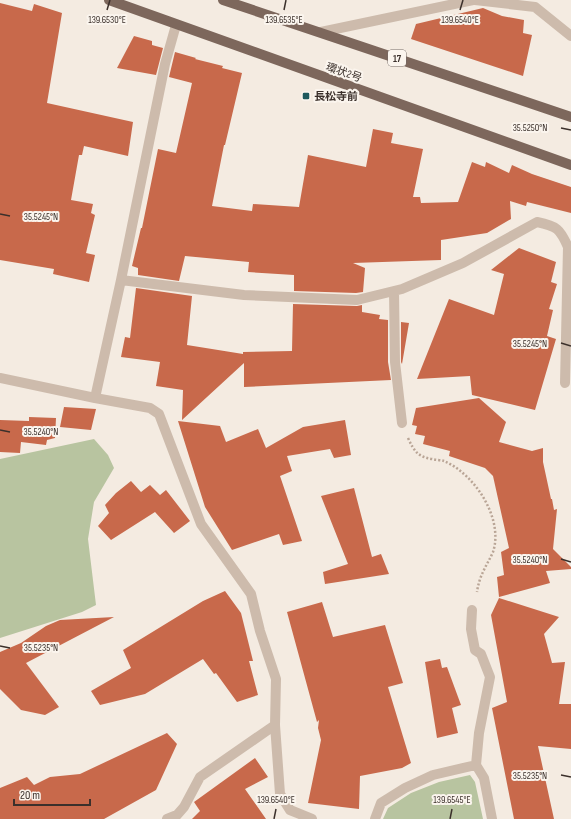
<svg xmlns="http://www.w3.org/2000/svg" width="571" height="819" viewBox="0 0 571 819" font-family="'Sofia Sans Condensed','Noto Sans JP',sans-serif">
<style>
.green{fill:#b8c4a0}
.building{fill:#c8694b}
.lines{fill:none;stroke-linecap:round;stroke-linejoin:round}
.path{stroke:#b9a596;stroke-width:2.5;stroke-dasharray:2 2;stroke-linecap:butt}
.minor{stroke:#cdbbac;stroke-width:10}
.major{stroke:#7d675c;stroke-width:10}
.ticks{fill:none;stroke:#3b302b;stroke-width:1.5}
.poi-dot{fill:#1f5a5e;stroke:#fbf5ee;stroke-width:1.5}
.labels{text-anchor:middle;stroke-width:4;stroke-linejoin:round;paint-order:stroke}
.shield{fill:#fbf5ee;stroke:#756b66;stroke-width:1}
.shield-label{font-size:10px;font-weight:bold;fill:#3b302b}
.street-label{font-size:11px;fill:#3b302b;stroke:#fbf5ee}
.poi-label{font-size:11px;font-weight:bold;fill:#3b302b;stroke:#fbf5ee;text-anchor:start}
.ticks-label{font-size:10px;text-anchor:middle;fill:#3b302b;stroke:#fbf5ee;stroke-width:4;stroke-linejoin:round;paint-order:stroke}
</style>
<rect width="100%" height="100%" fill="#f4ebe1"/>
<path class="green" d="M94 439 108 455 114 468 94 502 88 539 96 605 82 612 0 638V459Z
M470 775 475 782 483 819H383L388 808 411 793 439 782Z"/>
<path class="building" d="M0 3 32 11 34 4 62 13 47 103 133 122 128 156 84 146 82 155H79L71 200 93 204 91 213 95 215 86 253 95 255 89 282 53 274 54 269 0 260Z
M483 8 502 16 524 20 523 33 532 35 523 76 411 39 416 24Z
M134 36 152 41V45L163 48 156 75 117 68Z
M175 52 196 58 195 59 223 66 222 68 242 73 225 145H224L212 206 252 211 253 204 299 207 308 155 366 167 373 129 393 133 391 143 423 149 413 197H420L421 203 458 202 472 162 485 167 486 162 509 173 512 165 532 174 571 187V213L527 202 526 206 510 201 511 219 487 233 441 240V260L353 263 365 268 363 292 356 293 294 291V275L248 272 249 262 185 256 179 281 138 275V268L132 266 141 228H142L158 149 176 153 192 83 169 77Z
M519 248 556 262 551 282 557 284 549 309 553 310 547 336 556 339 535 410 472 395 470 376 417 379 449 299 494 315 504 274 491 270Z
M136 288 192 296 187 345 243 354V352L292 351 293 304 357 306 362 305V312L380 315 379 319 388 320V362L391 380 244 387V363L182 420 183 390 156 386 160 362 121 357 125 337 130 338Z
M401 322 409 323 402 364 401 362Z
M479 398 506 422 499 442 532 451 543 448V462L551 499H552L554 510 557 509 553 549 571 567V569L546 571 550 583 499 597 497 577 504 575 501 552 509 548 493 476 485 468 449 456 450 451 423 444 425 436 415 434 417 426 412 425 416 408Z
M64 407 96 409 91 430 60 427Z
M29 417 56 418 55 438 47 440 46 445 21 442 20 453 0 452V420L29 421Z
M345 420 351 455 334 458 330 449 287 456 292 471 280 476 302 541 283 545 279 534 232 550 205 507 178 421 220 426 226 442 258 429 266 448 303 427Z
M131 481 141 492 150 485 160 495 166 490 190 521 174 533 155 512 111 540 98 526 109 513 105 505 116 493Z
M354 488 372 557 381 554 389 574 325 584 323 572 348 564 321 496Z
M225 591 241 613 253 661H249L258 695 237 702 216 673 214 674 203 659 145 694 100 705 91 691 131 668 123 650 203 601Z
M499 598 559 617 544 634 552 663 565 662 559 704H571V749L538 746 554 819H514L492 708 507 702 491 615Z
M322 602 333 637 385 625 403 683 388 687 411 763 402 768 360 776 359 809 308 803 321 740 318 728 319 720 317 722 287 612Z
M114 617 26 663 59 707 45 715 21 710 0 689V652L21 643 46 626 60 620Z
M440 659 442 668 447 667 461 705 452 708 458 733 437 738 425 662Z
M167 733 177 744 156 790 104 819H0V788L27 777 34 785 50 777 80 774Z
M255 758 268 777 245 789 266 819H192L200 811 194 802Z"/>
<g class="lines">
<path class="path" d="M408 438C414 451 418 457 432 459 436 460 441 460 444 461 475 474 504 519 493 552 490 559 486 565 483 572 480 578 478 585 477 592"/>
<path class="minor" d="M475 0 535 7 571 36
M321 32 473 0
M121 280 244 295 357 300 402 289 463 263 537 222C557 226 560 229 568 247L565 383
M394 291 395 362 402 423
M0 378 95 398 150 408 159 414 201 524 251 594 260 631 276 679 275 725 280 794 290 810 312 819
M95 398 121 280 165 64 176 25
M476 765 484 778 492 819
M167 819 177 815 184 807 200 777 275 725
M375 819 381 803 405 788 433 775 476 765 479 733 490 677 481 654 475 650 471 629 472 610"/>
<path class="major" d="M109 0 571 165
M223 0 571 117"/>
</g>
<path class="ticks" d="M107 10 110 0M284 10 286 0M460 10 463 0M561 128 571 130M0 214 10 216M561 343 571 346M0 430 10 432M561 559 571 562M0 646 10 648M561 775 571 777M274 819 276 809M450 819 452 809"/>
<rect class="poi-dot" x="302" y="92" width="8" height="8" rx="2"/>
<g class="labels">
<rect class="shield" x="388" y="50" width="18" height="16" rx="3"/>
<g class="shield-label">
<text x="397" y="62">17</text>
</g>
<g class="street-label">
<text transform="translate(344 72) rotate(19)" y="4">環状2号</text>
</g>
<g class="poi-label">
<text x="314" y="100">長松寺前</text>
</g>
</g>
<g class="ticks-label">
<text x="107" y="23">139.6530°E</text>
<text x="284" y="23">139.6535°E</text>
<text x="460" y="23">139.6540°E</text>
<text x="530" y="131">35.5250°N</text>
<text x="41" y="220">35.5245°N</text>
<text x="530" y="347">35.5245°N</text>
<text x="41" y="435">35.5240°N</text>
<text x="530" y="563">35.5240°N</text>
<text x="41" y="651">35.5235°N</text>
<text x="530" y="779">35.5235°N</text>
<text x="276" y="803">139.6540°E</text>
<text x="452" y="803">139.6545°E</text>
</g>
<path d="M14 799v6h76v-6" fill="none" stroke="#3b302b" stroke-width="2"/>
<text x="20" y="799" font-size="12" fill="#3b302b" stroke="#fbf5ee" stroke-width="3" paint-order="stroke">20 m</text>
</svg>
